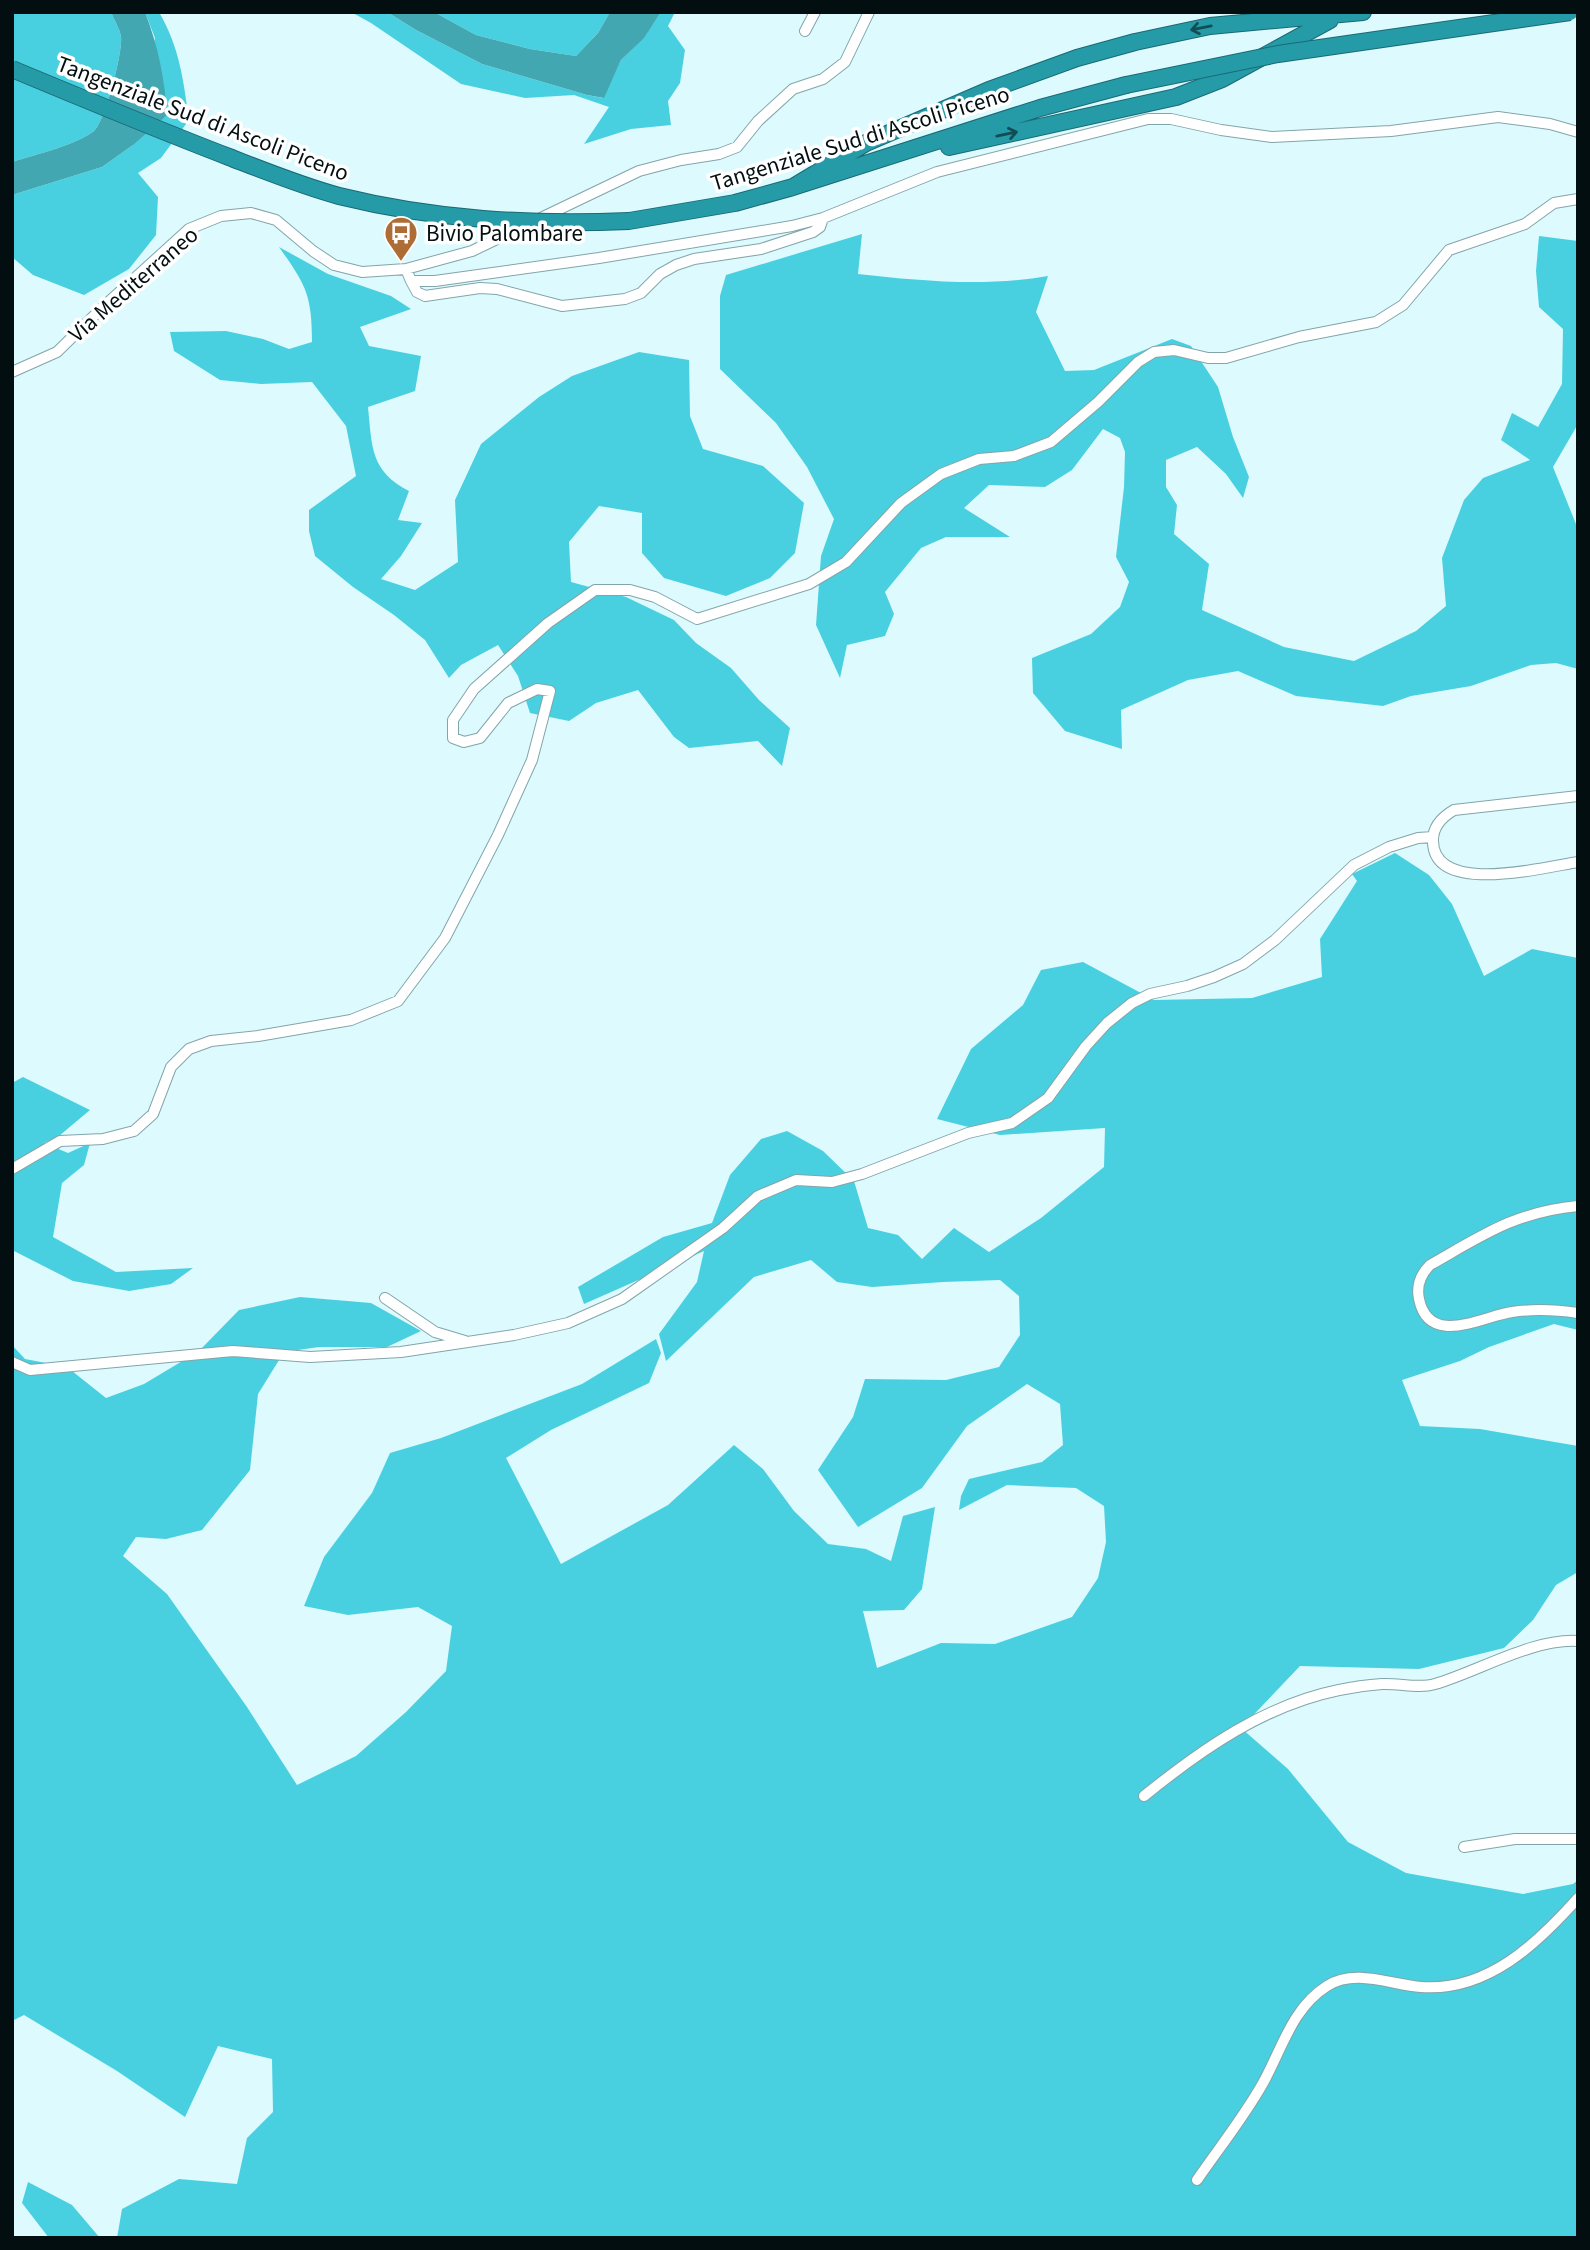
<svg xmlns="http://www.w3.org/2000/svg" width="1590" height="2250" viewBox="0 0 1590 2250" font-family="'Source Sans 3',sans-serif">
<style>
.forest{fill:#49d0e0}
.water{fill:#43a7b2}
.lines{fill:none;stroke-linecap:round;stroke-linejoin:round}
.minor-casing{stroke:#82a5a9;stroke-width:12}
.highway-casing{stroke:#1a6a73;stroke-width:18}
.minor{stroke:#fff;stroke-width:10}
.highway{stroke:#269ba8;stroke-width:16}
.highway-bridge-casing{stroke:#1a6a73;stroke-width:18;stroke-linecap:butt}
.highway-bridge{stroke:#269ba8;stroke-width:16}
.oneway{stroke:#134d54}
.labels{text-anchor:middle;stroke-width:7;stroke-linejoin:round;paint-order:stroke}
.street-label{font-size:23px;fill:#030e10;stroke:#fff}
.poi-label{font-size:23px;fill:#030e10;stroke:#fff;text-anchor:start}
</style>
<rect width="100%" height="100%" fill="#ddfafe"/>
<path class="forest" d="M12 12H111C114 20 120 29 121 37 123 52 105 122 94 131 74 146 36 154 12 162Z
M145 12H159C180 49 183 78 189 120L161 158 138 173 158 197 156 235 129 269 84 295 33 275 12 257V195L102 167 133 145 155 38Z
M351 12H387L416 30 482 64 587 95 603 98 621 60 644 37 661 12H675L668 26 685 50 680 83 668 101 671 125 631 129 584 144 609 107 574 95 525 98 461 84 371 23Z
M434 12H610L598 33 576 56 530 49 476 35Z
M862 234 858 274C921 281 985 287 1048 276L1036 312 1065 371 1094 370 1172 339 1191 346 1218 387 1233 437 1249 477 1243 498 1226 474 1197 447 1166 460V487L1177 505 1174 534 1209 564 1202 610 1284 647 1354 661 1416 631 1446 606 1442 558 1464 500 1483 478 1530 460 1501 440 1512 413 1538 427 1562 384 1563 329 1539 307 1536 271 1539 236 1578 241V424L1553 467 1578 529V669L1556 663 1531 665 1471 686 1411 696 1383 706 1296 696 1238 671 1188 680 1121 710 1122 749 1065 731 1033 693 1032 658 1091 634 1120 607 1129 582 1116 557 1124 487 1125 452 1120 438 1103 429 1072 470 1045 487 989 485 964 508 1010 537H946L921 548 885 592 894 614 885 636 847 645 840 678 816 625 821 556 834 519 807 467 776 423 720 369V296L726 275Z
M279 247 328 274 391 296 411 309 360 327 369 346 421 356 415 391 368 407C372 446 370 471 409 491L398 520 422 523 401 556 381 579 415 590 458 562 455 500 481 444 539 397 572 376 639 352 689 360 690 416 703 449 763 466 804 503 795 553 770 578 726 596 664 578 642 553V513L599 506 569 542 571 582 626 597 674 620 696 643 731 668 759 700 790 728 782 766 758 741 689 748 674 737 638 690 596 703 569 721 530 713 518 676 498 645 461 665 449 678 425 640 394 615 353 587 315 556 309 531V510L356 476 346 426 312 382 261 384 220 380 174 351 170 332 226 331 263 339 289 349 312 342C312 295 306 285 279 247Z
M1395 853 1429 875 1452 904 1484 976 1532 949 1578 958V1330L1554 1324 1489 1347 1460 1361 1402 1380 1420 1426 1480 1429 1578 1446V1572L1556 1585 1533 1620 1504 1648 1419 1669 1300 1666 1241 1728 1288 1769 1348 1842 1406 1873 1523 1894 1573 1884 1578 1880V2238H117L122 2209 179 2179 237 2184 247 2138 273 2112 272 2059 218 2046 185 2117 117 2071 24 2015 12 2021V1345L25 1359 67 1367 106 1398 144 1384 199 1351 239 1310 300 1297 371 1303 421 1331 387 1347H319L284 1352 258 1394 250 1470 202 1530 166 1539 136 1537 123 1556 167 1594 247 1707 297 1785 356 1756 406 1712 446 1671 452 1626 418 1607 348 1615 304 1606 324 1557 372 1493 390 1453 441 1438 582 1384 656 1339 661 1353 649 1383 551 1430 506 1458 561 1564 668 1505 734 1445 763 1469 794 1511 828 1544 866 1549 891 1561 903 1516 935 1507 922 1589 904 1610 863 1611 877 1668 941 1643 995 1644 1072 1617 1098 1578 1106 1542 1104 1506 1076 1488 1007 1485 959 1510 961 1496 969 1479 1042 1462 1063 1445 1060 1404 1027 1384 967 1426 922 1488 858 1527 818 1470 853 1417 865 1379 946 1380 999 1367 1020 1335 1019 1296 1000 1280 943 1282 872 1287 837 1282 811 1260 754 1277 666 1361 659 1334 697 1282 704 1251 584 1304 578 1287 663 1237 712 1223 730 1175 761 1139 787 1131 823 1151 854 1181 868 1228 898 1235 922 1259 954 1228 989 1252 1041 1218 1104 1167 1105 1128 1000 1135 937 1119 971 1049 1023 1005 1041 970 1083 962 1154 1000 1252 998 1322 977 1320 939 1357 881 1352 874Z
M23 1077 90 1110 59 1136 44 1143 68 1153 90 1143 84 1165 62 1183 53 1237 116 1272 193 1268 171 1284 129 1291 73 1281 12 1250V1083Z
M28 2182 72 2205 100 2238H49L22 2203Z"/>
<path class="water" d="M111 12H145C158 46 165 79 167 115L133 145 102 167 12 195V162C36 154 74 146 94 131 105 122 123 52 121 37 120 29 114 20 111 12Z
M387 12H434L476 35 530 49 576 56 598 33 610 12H661L644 38 621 60 604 98 587 95 482 64 416 30Z"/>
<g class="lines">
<defs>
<path id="minor" d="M805 31 815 12
M406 269 411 281H435L599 258 792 226 823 218 937 172 1148 119H1171L1221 130 1272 137 1391 131 1498 117 1550 124 1578 132
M411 281 417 292 425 296 480 288 497 289 562 306 625 299 641 293 660 274 676 265 694 259 761 249 813 232 820 227 823 218
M12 372 57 352 102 308 189 229 221 216 251 213 276 220 313 251 334 265 362 272 406 269 472 251 639 171 681 160 719 154 737 147 758 121 793 89 823 79 845 62 869 12
M1578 796 1454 810C1442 817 1433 826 1433 840 1432 897 1545 867 1578 862
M12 1169 60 1141 103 1139 134 1131 153 1114 171 1067 189 1049 211 1041 258 1036 351 1020 398 1001 445 938 498 835 532 760 550 691 537 689 508 703 480 738 464 742 453 738V720L474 689 548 623 595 590H630L655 597 697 619 809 584 846 562 901 503 941 474 979 459 1014 456 1051 442 1098 402 1138 362 1154 352 1174 350 1208 358H1226L1299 337 1376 322 1403 305 1449 250 1525 224 1554 203 1578 199
M1578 1206C1515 1212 1483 1235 1430 1265 1421 1274 1416 1285 1419 1299 1429 1348 1483 1316 1512 1312 1533 1309 1557 1310 1578 1313
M385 1298 435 1332 465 1341
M12 1362 30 1370 233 1351 310 1357 401 1352 514 1335 568 1323 622 1299 723 1228 758 1196 796 1180 832 1182 862 1174 968 1133 1012 1123 1048 1098 1086 1046 1107 1023 1132 1003 1150 994 1187 986 1214 977 1243 964 1275 940 1354 865 1389 847 1418 838 1433 837
M1144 1796C1202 1749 1265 1705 1339 1690 1353 1687 1368 1685 1382 1684 1399 1683 1419 1689 1435 1684 1477 1672 1533 1638 1578 1641
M1464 1847 1515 1839H1578
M1197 2180C1219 2148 1244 2117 1263 2083 1282 2049 1292 2008 1327 1986 1355 1968 1392 1985 1421 1987 1487 1992 1537 1944 1578 1898"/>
<path id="highway" d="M949 147 1176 97 1222 79 1330 20
M793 187 866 143 989 90 1077 58 1135 42 1210 26 1363 12
M629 221 735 203 793 187 1040 108 1126 85"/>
</defs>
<use href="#minor" class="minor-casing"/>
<use href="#highway" class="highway-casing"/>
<use href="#minor" class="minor"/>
<use href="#highway" class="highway"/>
<defs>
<path id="highway-bridge" d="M12 69C84 99 156 129 229 157 265 171 302 186 339 196 436 220 530 225 629 221
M1126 85 1278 54 1570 12"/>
</defs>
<use href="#highway-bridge" class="highway-bridge-casing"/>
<use href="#highway-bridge" class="highway-bridge"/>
</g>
<defs><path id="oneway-shaft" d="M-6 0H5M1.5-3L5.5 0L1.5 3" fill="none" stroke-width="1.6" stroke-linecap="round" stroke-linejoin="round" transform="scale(1.75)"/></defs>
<g class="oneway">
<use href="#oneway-shaft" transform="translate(1201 28) rotate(169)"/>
<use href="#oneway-shaft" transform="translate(1007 134) rotate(-12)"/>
</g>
<defs>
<symbol id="bus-pin" viewBox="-11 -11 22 30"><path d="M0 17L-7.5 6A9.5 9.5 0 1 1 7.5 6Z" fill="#ad6d35" stroke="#fff"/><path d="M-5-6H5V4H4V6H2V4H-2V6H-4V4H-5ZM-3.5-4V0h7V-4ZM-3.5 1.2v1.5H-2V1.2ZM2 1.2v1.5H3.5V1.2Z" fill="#fff"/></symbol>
</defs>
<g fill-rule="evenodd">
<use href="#bus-pin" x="382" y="214" width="38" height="52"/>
</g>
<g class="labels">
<g class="street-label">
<text transform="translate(203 118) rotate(21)" y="8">Tangenziale Sud di Ascoli Piceno</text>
<text transform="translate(860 138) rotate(-17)" y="8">Tangenziale Sud di Ascoli Piceno</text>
<text transform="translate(133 284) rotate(-41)" y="8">Via Mediterraneo</text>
</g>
<g class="poi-label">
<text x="426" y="241">Bivio Palombare</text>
</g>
</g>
<rect width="1590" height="2250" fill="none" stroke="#030e10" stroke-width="28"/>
</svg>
